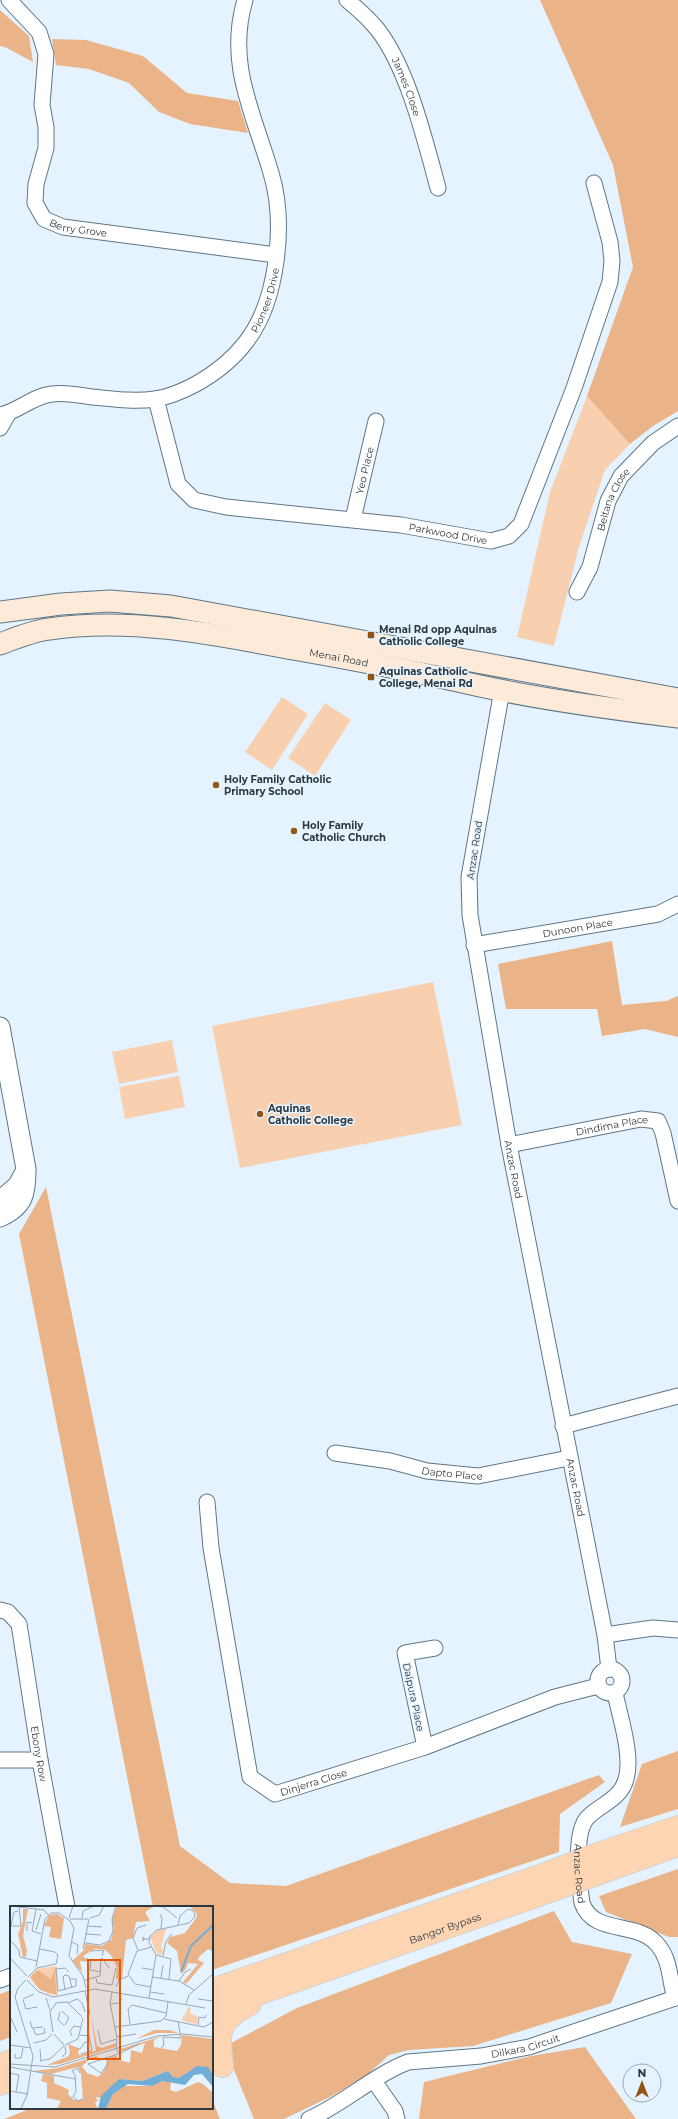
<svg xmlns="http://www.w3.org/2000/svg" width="678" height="2119" viewBox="0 0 678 2119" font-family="Montserrat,sans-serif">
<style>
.green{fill:#f8d0b0}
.forest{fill:#eab488}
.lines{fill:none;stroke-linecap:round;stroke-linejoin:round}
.minor-casing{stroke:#5f7686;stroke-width:17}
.tertiary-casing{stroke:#5f7686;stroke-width:21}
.secondary-casing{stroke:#5f7686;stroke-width:23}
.primary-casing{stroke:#d1d3d5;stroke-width:24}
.minor{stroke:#fff;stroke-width:15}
.tertiary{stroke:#fff;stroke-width:19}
.secondary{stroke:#feead9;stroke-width:21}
.primary{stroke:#fed5b3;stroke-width:22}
.primary-bridge-casing{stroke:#d1d3d5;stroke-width:24;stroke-linecap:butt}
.primary-bridge{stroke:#fed5b3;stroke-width:22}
.poi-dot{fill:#925517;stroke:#e4f3ff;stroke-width:1.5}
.labels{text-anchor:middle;stroke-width:3;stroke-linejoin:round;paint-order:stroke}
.street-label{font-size:10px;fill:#2c373e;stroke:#e4f3ff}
.poi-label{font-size:10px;font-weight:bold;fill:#2c373e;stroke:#e4f3ff;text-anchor:start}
.inset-river{fill:none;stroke:#71aed6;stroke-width:2}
.inset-road{fill:none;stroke:#9aa8b2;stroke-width:1}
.view{fill:#e8590c;fill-opacity:0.15;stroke:#e8590c;stroke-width:2}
.inset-edge{fill:none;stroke:#2c373e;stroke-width:2}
</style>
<rect width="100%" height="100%" fill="#e4f3ff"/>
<path class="green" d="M587 396 630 444 605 470 579 547 554 646 517 637 550 492Z
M282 697 308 714 272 770 245 752Z
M325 703 351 720 315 776 288 758Z
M433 982 462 1125 240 1168 212 1026Z
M172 1040 178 1072 119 1084 112 1052Z
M179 1076 185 1107 125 1119 119 1087Z"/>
<path class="forest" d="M540 0H678V411L653 426 630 444 587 396 633 267 613 165Z
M0 10 29 36 33 62 5 47 0 46Z
M52 39 86 40 143 56 187 93 238 101 248 133 190 124 159 112 129 83 89 69 56 65Z
M612 941 622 1005 666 1001 678 996V1037L645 1029 602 1036 597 1009H506L498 964Z
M46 1187 180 1846 230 1883 286 1886 599 1775 605 1782 560 1814 559 1852 212 1970V1907H153L19 1234Z
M678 1751V1809L620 1827 642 1764Z
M678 1869V1937H669L606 1912 599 1896Z
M554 1911 572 1942 632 1954 611 2003 473 2046 409 2050 389 2055 366 2076 332 2096 284 2119H254L234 2070 231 2043 297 2008Z
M11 1990V2037L0 2041V1994Z
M585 2047 636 2119H419L424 2082 531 2056Z
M212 2099 220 2119H4L32 2108H212Z"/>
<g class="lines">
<defs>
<g id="minor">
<path id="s1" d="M9 0 39 32 46 54 42 105 46 127V148L36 184 35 203 44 219 63 227 276 255"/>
<path id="s2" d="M347 0C358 9 369 19 378 30 408 69 425 140 438 188"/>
<path id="s3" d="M156 399 178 484 194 500 226 507 401 525 491 541 509 536 521 524 574 388 610 282 612 261 610 242 594 183"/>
<path id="s4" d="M0 415C18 412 32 396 52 394 65 392 79 395 92 397 113 399 134 402 155 399 169 397 183 391 196 384 214 374 233 359 246 342 278 301 286 222 271 173 254 114 226 64 245 0"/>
<path d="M0 428 8 414"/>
<path id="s5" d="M353 519 376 421"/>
<path id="s6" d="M577 592 590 567 608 501 621 476 653 443 678 426"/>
<path id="s7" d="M502 690 469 877 470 915 509 1145 605 1635 609 1669"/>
<path id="s8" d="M474 945 658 914 678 904"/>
<path id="s9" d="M509 1145 641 1119 658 1121 663 1133 678 1201"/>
<path d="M563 1426 678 1396"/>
<path id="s10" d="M335 1453 390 1461 427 1471 478 1476 569 1458"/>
<path id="s11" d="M207 1502 211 1548 250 1777 275 1794 425 1747 555 1697 598 1686"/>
<path id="s12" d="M0 1610 8 1612 19 1624 40 1760 67 1907"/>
<path d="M605 1635 653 1628 678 1630"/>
<circle cx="610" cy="1681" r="12"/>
<path id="s13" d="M615 1693C620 1717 633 1756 626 1779 621 1799 601 1804 588 1817 573 1832 579 1882 582 1903 594 1936 636 1920 657 1944 671 1960 669 1979 675 1998"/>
<path d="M425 1747 405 1653 435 1648"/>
<path d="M0 1760H40"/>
<path d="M0 1980 11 1976"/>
<path d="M374 2081 395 2111 397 2119"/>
<path id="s14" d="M309 2119C344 2104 372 2076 408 2062L481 2056 529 2047 678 1997"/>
</g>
<path id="tertiary" d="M0 1027 26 1169C26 1194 24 1206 0 1217
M0 1201 18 1185 25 1172"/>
<g id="secondary">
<path d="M0 612 61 604 110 601 171 606 678 699"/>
<path id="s15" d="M0 644C16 638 32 631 49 629 130 617 214 634 293 649 356 660 418 672 480 686 545 700 611 709 678 717"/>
</g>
<g id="primary">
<path d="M595 1855 678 1827"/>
<path d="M600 1873 678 1845"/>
<path d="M212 1990 548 1873"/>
<path id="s16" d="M212 2010 553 1890"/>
<path d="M0 2065 11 2061"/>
<path d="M222 2066C217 2031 218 2021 250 2004"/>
<path d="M0 2084 11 2080"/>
</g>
</defs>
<use href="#minor" class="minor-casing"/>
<use href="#tertiary" class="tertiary-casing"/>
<use href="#secondary" class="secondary-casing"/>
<use href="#primary" class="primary-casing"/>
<use href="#minor" class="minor"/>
<use href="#tertiary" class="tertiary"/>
<use href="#secondary" class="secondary"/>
<use href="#primary" class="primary"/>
<defs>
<path id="primary-bridge" d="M548 1873 595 1855
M553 1890 600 1873"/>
</defs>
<use href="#primary-bridge" class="primary-bridge-casing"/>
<use href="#primary-bridge" class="primary-bridge"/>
</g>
<g class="poi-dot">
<rect x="367" y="631" width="8" height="8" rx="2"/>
<rect x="367" y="673" width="8" height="8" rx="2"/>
<circle cx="216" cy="785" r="4"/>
<circle cx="294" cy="831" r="4"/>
<circle cx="260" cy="1114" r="4"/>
</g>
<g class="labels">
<g class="street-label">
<text dy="4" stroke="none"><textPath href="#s2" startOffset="107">James Close</textPath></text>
<text dy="4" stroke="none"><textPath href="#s1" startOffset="272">Berry Grove</textPath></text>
<text dy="4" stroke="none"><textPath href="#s4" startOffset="316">Pioneer Drive</textPath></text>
<text dy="4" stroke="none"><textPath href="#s5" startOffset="50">Yeo Place</textPath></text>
<text dy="4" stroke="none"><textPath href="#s6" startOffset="100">Beltana Close</textPath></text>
<text dy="4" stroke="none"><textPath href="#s3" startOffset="367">Parkwood Drive</textPath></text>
<text dy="4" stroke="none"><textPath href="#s15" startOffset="344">Menai Road</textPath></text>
<text transform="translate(474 850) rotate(-82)" y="4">Anzac Road</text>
<text dy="4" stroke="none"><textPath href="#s8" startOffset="105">Dunoon Place</textPath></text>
<text dy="4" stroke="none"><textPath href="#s9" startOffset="105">Dindima Place</textPath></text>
<text dy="4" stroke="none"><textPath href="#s7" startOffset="486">Anzac Road</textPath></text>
<text dy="4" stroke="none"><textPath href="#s10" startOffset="119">Dapto Place</textPath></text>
<text dy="4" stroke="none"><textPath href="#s7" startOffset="810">Anzac Road</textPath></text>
<text transform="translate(414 1697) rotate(78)" y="4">Dalpura Place</text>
<text dy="4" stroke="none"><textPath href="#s12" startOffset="156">Ebony Row</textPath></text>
<text dy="4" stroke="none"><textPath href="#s11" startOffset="349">Dinjerra Close</textPath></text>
<text dy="4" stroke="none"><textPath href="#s13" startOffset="201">Anzac Road</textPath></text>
<text dy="4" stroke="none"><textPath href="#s16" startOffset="247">Bangor Bypass</textPath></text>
<text dy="4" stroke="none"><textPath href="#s14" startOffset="233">Dilkara Circuit</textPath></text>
</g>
<g class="poi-label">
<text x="379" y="633">Menai Rd opp Aquinas<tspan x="379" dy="12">Catholic College</tspan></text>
<text x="379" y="675">Aquinas Catholic<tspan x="379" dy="12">College, Menai Rd</tspan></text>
<text x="224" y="783">Holy Family Catholic<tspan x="224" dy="12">Primary School</tspan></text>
<text x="302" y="829">Holy Family<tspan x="302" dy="12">Catholic Church</tspan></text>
<text x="268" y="1112">Aquinas<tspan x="268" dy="12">Catholic College</tspan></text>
</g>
</g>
<g transform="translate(10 1906)">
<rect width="203" height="203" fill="#e4f3ff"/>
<path d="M156 22 151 42 153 44 152 49 147 48 140 31 146 25ZM47 60 48 89 38 88 26 80 20 71 27 63ZM178 101 181 102 180 107 188 111 187 118 172 115 173 110H176L173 108 176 107Z" fill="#f8d0b0"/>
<path d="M107 0H145L135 6 140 15 126 16 123 32 116 34 112 72 108 74 106 72 107 61 101 49 94 43H85L73 50 80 56 70 55 72 66 62 55 74 44 75 38 92 40 101 34 104 22 102 14ZM179 0H203V45L198 43 189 51 188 54 194 57 176 78 173 76 188 58 178 57 176 63 171 68 167 45 157 37 160 31 175 27 187 11 186 6ZM13 3H18L13 30 17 44 16 51H13L8 28 13 15ZM47 8 54 12 51 33 39 31 41 21 34 20 39 9ZM46 60 45 70 47 89 30 84 20 71 28 64 41 73ZM81 109 87 140 92 142 107 137 105 141 50 158 37 159 59 150 60 145 58 138 71 143 68 145 69 149 86 145ZM144 124H159L169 127H147L126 133ZM172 129 203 133V169L187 160 169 172 163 171 158 165 132 175 109 173 91 192 86 191 87 194 90 193 85 197 88 203H47L51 195 37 192V177L31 175 33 168 44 170V177L59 184 58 188 64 194H73L71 168 68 161 41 168 23 165 48 162 87 150 89 154H79L72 160 77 167 88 171 94 165 98 152 106 150 109 154 120 157 121 144 132 147 135 137 113 145 107 144 152 130 144 134V141L167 145 171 139ZM158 175 161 177 160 184 166 186 188 176 193 178 203 187V203H96L103 188 114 180H141L145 176Z" fill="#eab488"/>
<path d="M187 160 198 161 203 169V181L192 168 184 169 175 179 152 175 142 180 118 178 103 188 96 203H88L91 190 109 173 132 175 158 165 163 171 169 172Z" fill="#71aed6"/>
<path class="inset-river" d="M171 66 181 40 203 19"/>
<path class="inset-road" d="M152 0 167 12M26 3 22 25 31 28M8 5 4 6 1 20H11L9 1 34 4 38 9M150 8 152 12 151 23M59 12 63 0M72 12 73 5 84 0M80 12 89 9 94 0M60 13H78M77 20 92 21M26 24 31 8M17 25V16L22 17M76 28 91 29M134 33 133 31V35L134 33H139M0 34 9 44 10 51 27 55M62 36 68 39 67 48M75 37 90 39 99 35 103 25 102 13 106 0M73 43 79 13M128 44 123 32 127 22 136 19M81 45 94 44 92 50M146 49 161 53 159 73M153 50 156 35 162 28M0 52 17 70M77 52 81 56 80 64 91 66M92 52 99 62M26 61 35 13 41 7H49L60 15 64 22 59 50 73 70 76 82M132 62 144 64M59 66 55 62 46 63 48 85 66 80V73H60M18 71 27 62 46 58 48 49 45 46 30 43M142 71 169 75 184 84M86 72 87 77 102 79 106 62M151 72 153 59M17 74 29 86 43 91 85 83 195 102M75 74 90 70 91 52M169 75 175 66 181 63M106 81 109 74 118 70M141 81 125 78 118 68 127 45 142 41M55 84 53 71 55 69 59 70 62 82M75 85 80 109M102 86 100 97 107 132M140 86 154 88M36 92 40 104M139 92 146 49 139 36 140 30 147 24 179 17 185 11 184 5 178 3 170 10 168 19M13 93 24 88M188 93 203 95M13 94 16 103 27 101M58 97 67 93 72 97 75 106M101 98 109 97 112 93M176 98 179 89 203 68M52 105 59 112 55 119M50 106 48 114 54 119M1 112 7 126M154 113 194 121 203 116M20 115 22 122 33 121M120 118 118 103 122 99 156 107M188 119 189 111 195 112 196 109M105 121 151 115 156 110 158 96M23 122 26 129 35 127 34 122M88 124 91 138 107 133M43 126 40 106 46 97 57 96 72 111M44 128 54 139M70 129 79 130 82 145 71 148M62 130 60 125 64 120 70 121M107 131 126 128M107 133 106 143 110 148M24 137 36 134 42 128M0 139 21 142M55 139 68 133 73 112M151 142 154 139 153 131 171 132 168 115M30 143 31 155M70 143 75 136H80M5 148V152H11L13 142M52 151 56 147 55 140M30 155 40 153 54 140M0 158 45 161 147 130 173 128 203 131M78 158 111 147 130 137M78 158 91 167 98 158 96 151M0 161 65 173M0 167 9 169 6 186M70 167 67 162 62 165 65 169 66 185 63 191 68 195 73 193M0 185 18 188M11 203 17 189 23 150 5 91 8 82 16 74"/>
<path class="view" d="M78 54H110V153H78Z"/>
<rect width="203" height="203" class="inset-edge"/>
</g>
<g transform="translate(642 2083)"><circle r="19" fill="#e4f3ff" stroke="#9aa8b2"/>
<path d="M0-3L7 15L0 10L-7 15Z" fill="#925517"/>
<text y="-6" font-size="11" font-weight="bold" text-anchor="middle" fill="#2c373e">N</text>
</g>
</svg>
